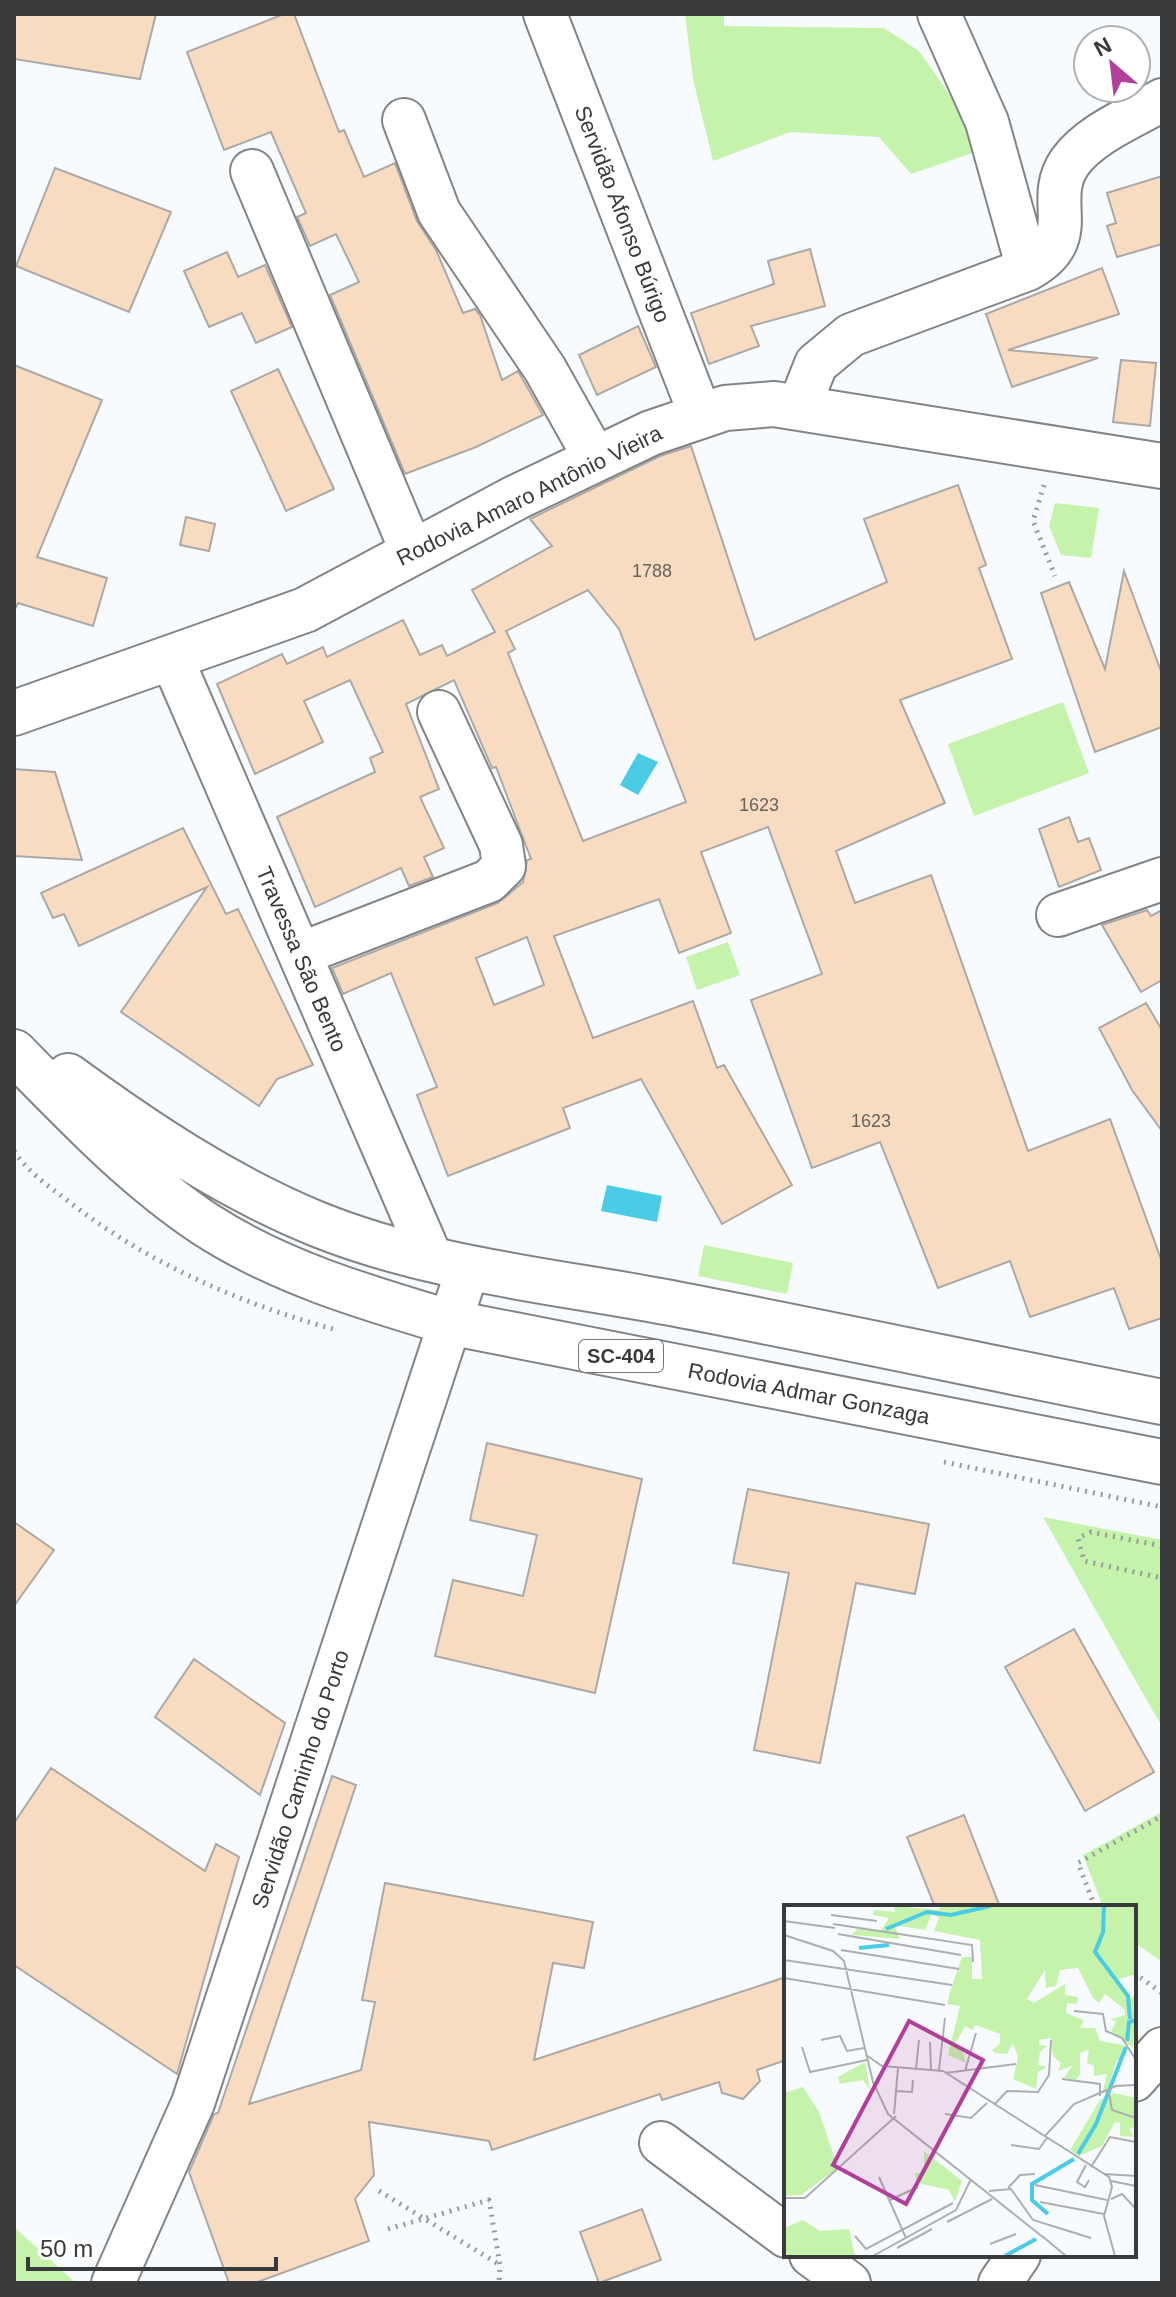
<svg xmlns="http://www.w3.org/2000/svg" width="1176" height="2297" viewBox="0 0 1176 2297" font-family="Helvetica,sans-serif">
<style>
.green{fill:#c6f3ac}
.water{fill:#4acce6}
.building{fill:#f8dcc2;stroke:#aba9a7;stroke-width:2;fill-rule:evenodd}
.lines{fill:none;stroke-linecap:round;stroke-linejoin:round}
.minor-casing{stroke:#828486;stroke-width:46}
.major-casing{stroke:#828486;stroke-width:48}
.path{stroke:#989a9b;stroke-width:5;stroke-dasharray:2 6;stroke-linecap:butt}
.minor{stroke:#fff;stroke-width:42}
.major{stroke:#fff;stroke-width:44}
.labels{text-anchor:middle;stroke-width:7;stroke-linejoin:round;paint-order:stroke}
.number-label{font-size:18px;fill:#69625d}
.shield{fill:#fff;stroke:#747576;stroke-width:2}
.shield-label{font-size:20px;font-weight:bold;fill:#393a3b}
.street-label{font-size:22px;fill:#393a3b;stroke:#fff}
.inset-river{fill:none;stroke:#4acce6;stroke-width:4}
.inset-road{fill:none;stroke:#acaeaf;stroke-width:2}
.view{fill:#b2409b;fill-opacity:0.15;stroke:#b2409b;stroke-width:4}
.inset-edge{fill:none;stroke:#393a3b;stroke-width:4}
</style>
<rect width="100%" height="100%" fill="#f8fbfd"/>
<path class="green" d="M685 14H724V26L884 28 919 51 987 148 911 174 879 137 790 132 713 161 693 79Z
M1055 503 1099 508 1091 558 1061 555 1049 526Z
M1063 702 1089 773 974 816 948 744Z
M728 942 740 975 697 990 686 957Z
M704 1245 793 1263 787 1294 698 1276Z
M1043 1517 1162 1540V1727Z
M1162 1812V1962L1134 1942V1907H1103L1083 1855Z
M14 2227 76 2283H14Z"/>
<path class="water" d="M638 753 658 762 638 795 620 785Z
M607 1185 662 1196 657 1222 601 1211Z"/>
<path class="building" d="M14 14H156L140 79 14 59Z
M284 14H294L339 132 344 130 364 177 395 163 417 221 436 250 463 313 475 309 480 315 502 380 518 371 543 415 476 447 405 474 330 295 359 282 336 234 310 246 297 217 306 213 271 132 224 150 187 52Z
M55 168 171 212 129 312 16 266Z
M1162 176V244L1117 257 1107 226 1116 223 1107 193Z
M810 249 825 306 751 326 759 346 709 364 691 313 774 284 768 261Z
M227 252 238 277 265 265 292 327 256 343 242 313 209 327 184 271Z
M1102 268 1119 314 1008 350 1098 358 1012 387 986 314Z
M638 326 656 367 597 395 579 355Z
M1121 360 1156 363 1150 426 1113 422Z
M14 365 102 400 37 557 107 578 93 626 18 603 14 611Z
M278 369 334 489 286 511 231 391Z
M691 446 755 640 887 582 864 519 958 485 986 565 979 568 1012 659 900 700 945 803 836 851 855 903 931 875 1028 1151 1110 1119 1162 1262V1318L1129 1329 1114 1288 1030 1317 1010 1261 938 1288 880 1142 812 1168 751 1000 822 974 768 827 701 852 731 933 679 953 659 899 554 936 593 1038 693 1001 717 1068 724 1065 792 1185 722 1224 641 1079 563 1108 570 1128 448 1176 417 1095 437 1087 391 973 343 994 332 968 498 903 523 882 527 860 531 859 496 767 492 768 454 680 406 704 439 789 420 797 444 848 424 857 433 877 409 886 401 868 315 907 277 817 375 772 370 758 383 752 350 680 304 701 323 742 255 774 217 684 282 654 287 664 323 647 327 657 403 620 420 655 442 645 447 656 495 632 472 590 552 546 530 519 660 456ZM588 590 619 629 686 802 583 841 508 653 515 649 506 631ZM527 937 544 985 494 1005 476 958Z
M186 517 215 524 209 551 180 545Z
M1124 571 1162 674V727L1095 752 1041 593 1069 582 1105 669Z
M14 769 55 772 82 860 14 856Z
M1069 817 1078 842 1089 838 1101 870 1059 887 1039 829Z
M183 828 226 914 238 909 313 1065 277 1079 259 1106 121 1012 207 887 79 946 64 914 53 918 41 893Z
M1147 910 1151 916 1162 910V980L1141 992 1102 925Z
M1146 1003 1162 1030V1131L1132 1090 1099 1028Z
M487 1443 642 1479 595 1693 435 1656 453 1580 523 1596 537 1535 470 1520Z
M748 1489 929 1524 915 1594 856 1583 820 1763 754 1750 789 1573 733 1563Z
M14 1522 54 1550 14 1606Z
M1074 1629 1154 1772 1085 1811 1005 1667Z
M194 1659 285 1723 260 1795 155 1717Z
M51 1768 205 1871 216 1844 239 1857 177 2074 14 1965V1823Z
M332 1776 356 1785 249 2104 361 2070 375 2002 362 2000 385 1883 593 1922 584 1968 553 1963 534 2060 786 1977V2060L757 2070 760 2081 743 2099 722 2093 719 2082 662 2100 660 2094 492 2150 489 2141 369 2122 374 2175 355 2199 369 2241 255 2283H229L189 2172 214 2114 218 2113Z
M964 1815 1000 1907H935L907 1837Z
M642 2209 661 2260 599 2283 580 2232Z"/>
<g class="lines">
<defs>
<path id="minor" d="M545 14 700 414
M939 14 987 122 1028 269
M404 120 439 212 545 369 595 458
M252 171 412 552
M799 407 816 364 851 335 1028 269C1085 237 1042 202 1070 162 1090 134 1133 117 1162 100
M172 659 432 1260
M1058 915 1162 879
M300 954 489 881 504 866 501 845 439 712
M1134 2080 1162 2049
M661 2143 786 2236
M811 2255 849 2283
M113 2283 193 2103 468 1268
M1000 2283 1019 2255"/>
<path id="major" d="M14 713 305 610 517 497 651 433 725 408 774 404 1162 466
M14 1052C74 1113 133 1176 205 1224 279 1272 364 1297 448 1322L1162 1462
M68 1076C146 1133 227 1187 317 1224 431 1270 556 1281 676 1304 838 1335 1000 1370 1162 1402"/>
</defs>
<use href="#minor" class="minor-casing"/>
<use href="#major" class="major-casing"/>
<path class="path" d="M1044 485 1033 521 1055 576
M14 1151C28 1172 47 1185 68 1201 146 1262 238 1303 333 1329
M944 1462 1162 1507
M1162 1546 1091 1532 1078 1538 1084 1561 1162 1578
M1095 1907 1078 1863 1162 1816
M1134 1973 1162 1993
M379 2191 500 2265
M388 2229 489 2200 500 2265 499 2283"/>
<use href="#minor" class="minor"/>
<use href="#major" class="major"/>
</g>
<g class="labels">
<g class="number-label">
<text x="652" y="577">1788</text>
<text x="759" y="811">1623</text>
<text x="871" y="1127">1623</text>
</g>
<rect class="shield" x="579" y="1340" width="84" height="32" rx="6"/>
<g class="shield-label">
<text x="621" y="1363">SC-404</text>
</g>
<g class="street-label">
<text transform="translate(623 214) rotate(69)" y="8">Servidão Afonso Búrigo</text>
<text transform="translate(529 495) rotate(-26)" y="8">Rodovia Amaro Antônio Vieira</text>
<text transform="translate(302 959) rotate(67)" y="8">Travessa São Bento</text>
<text transform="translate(809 1393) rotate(11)" y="8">Rodovia Admar Gonzaga</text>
<text transform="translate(300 1779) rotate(-72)" y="8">Servidão Caminho do Porto</text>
</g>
</g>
<g transform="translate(784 1905)">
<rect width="352" height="352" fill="#f8fbfd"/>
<path d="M110 1 155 5 156 1H352V69L331 75 347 93 352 90 349 143 327 126 332 117 326 114 341 110V105L321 89 315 98 309 93 294 63 276 65 272 81 262 83 261 65 243 94 250 98 281 79V90L294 92 293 99 283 98 282 108 300 115 296 123H311L316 136 339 140 343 148 332 157 323 187 318 189 323 169 310 171V161L303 158 305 144 296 148V169L292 175 280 173 288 161 274 166 277 158 269 151 267 133 255 135V140L263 141 256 147 254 160 263 162 254 167 252 184 229 174 234 152 229 138 223 149 212 148 208 145 216 139V129L192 120 188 125 181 121 170 141 179 147 182 158 164 150 176 101 163 99 165 90 178 52H188V74H198L196 35 150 26 155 12 147 10 141 25 110 20 116 34 68 30 73 24 97 25 105 13 89 10 90 5 111 7ZM81 157 86 185 79 175 56 179 54 172ZM19 182 35 207 54 263 17 290 0 291V188ZM331 188 352 193V221L345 224 350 232 336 231V218L331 217 318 241 295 251 286 245 316 195ZM140 246 178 276 171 297 165 285 133 278 131 268H140ZM19 315 36 326 65 324 71 351H0V323Z" fill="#c6f3ac"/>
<path class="inset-river" d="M320 1 319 27 311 47 344 91 346 114M102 24 143 7 167 10 206 1M75 43 105 40M343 136 345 117 352 115M294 249 312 219 342 142M264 309 248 295V279L290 254M221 351 252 334"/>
<path class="inset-road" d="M47 10 93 16M0 16 51 23M49 19 188 40 189 57M54 29 177 50M0 30 49 46 60 56 89 177 104 209 260 333M57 45 175 64M0 55 168 80M0 73 161 100M290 106 319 109 322 126 338 133 352 155M37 135 56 131 63 146 80 143M146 137 147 165M18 142 26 167 83 155M82 150 98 161 159 166 325 272 328 282 320 311 331 351M132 164 135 135M155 165 161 113M181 166 192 128M161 168 232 159M278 174 316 179V191M112 186 128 187 129 175M325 188 328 205 352 213M210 200 223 186 254 187 265 170 267 135M110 209 114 163M161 209 187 213 203 198M261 231 290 199 332 181 352 180M227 240 255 244 263 233M302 260 293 277 301 282 305 275M307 262 326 232 352 237M321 269 352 271M95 272 122 333M327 276 352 281M251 280 323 295M224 283 236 270 251 269M205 286 227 284 249 315 307 333M0 293H21L112 211M327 294 338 289 352 304M106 295 134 282M256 297 320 309M163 317 208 294M71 331 82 344 169 298M258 331 282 351M206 339 232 329M113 343 148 324M89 351 172 305 187 274"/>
<path class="view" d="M125 116 199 155 122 299 49 260Z"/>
<rect width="352" height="352" class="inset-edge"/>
</g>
<rect width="1176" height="2297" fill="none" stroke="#393a3b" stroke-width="32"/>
<g transform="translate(1112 64) rotate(332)"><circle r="38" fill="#ffffff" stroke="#b0b0b1" stroke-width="2"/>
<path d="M0-6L14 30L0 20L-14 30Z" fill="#b2409b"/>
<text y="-12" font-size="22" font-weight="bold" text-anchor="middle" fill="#393a3b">N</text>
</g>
<path d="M28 2257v12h248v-12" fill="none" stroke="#393a3b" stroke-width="4"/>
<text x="40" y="2257" font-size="24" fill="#393a3b" stroke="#ffffff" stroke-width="6" paint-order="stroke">50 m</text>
</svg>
